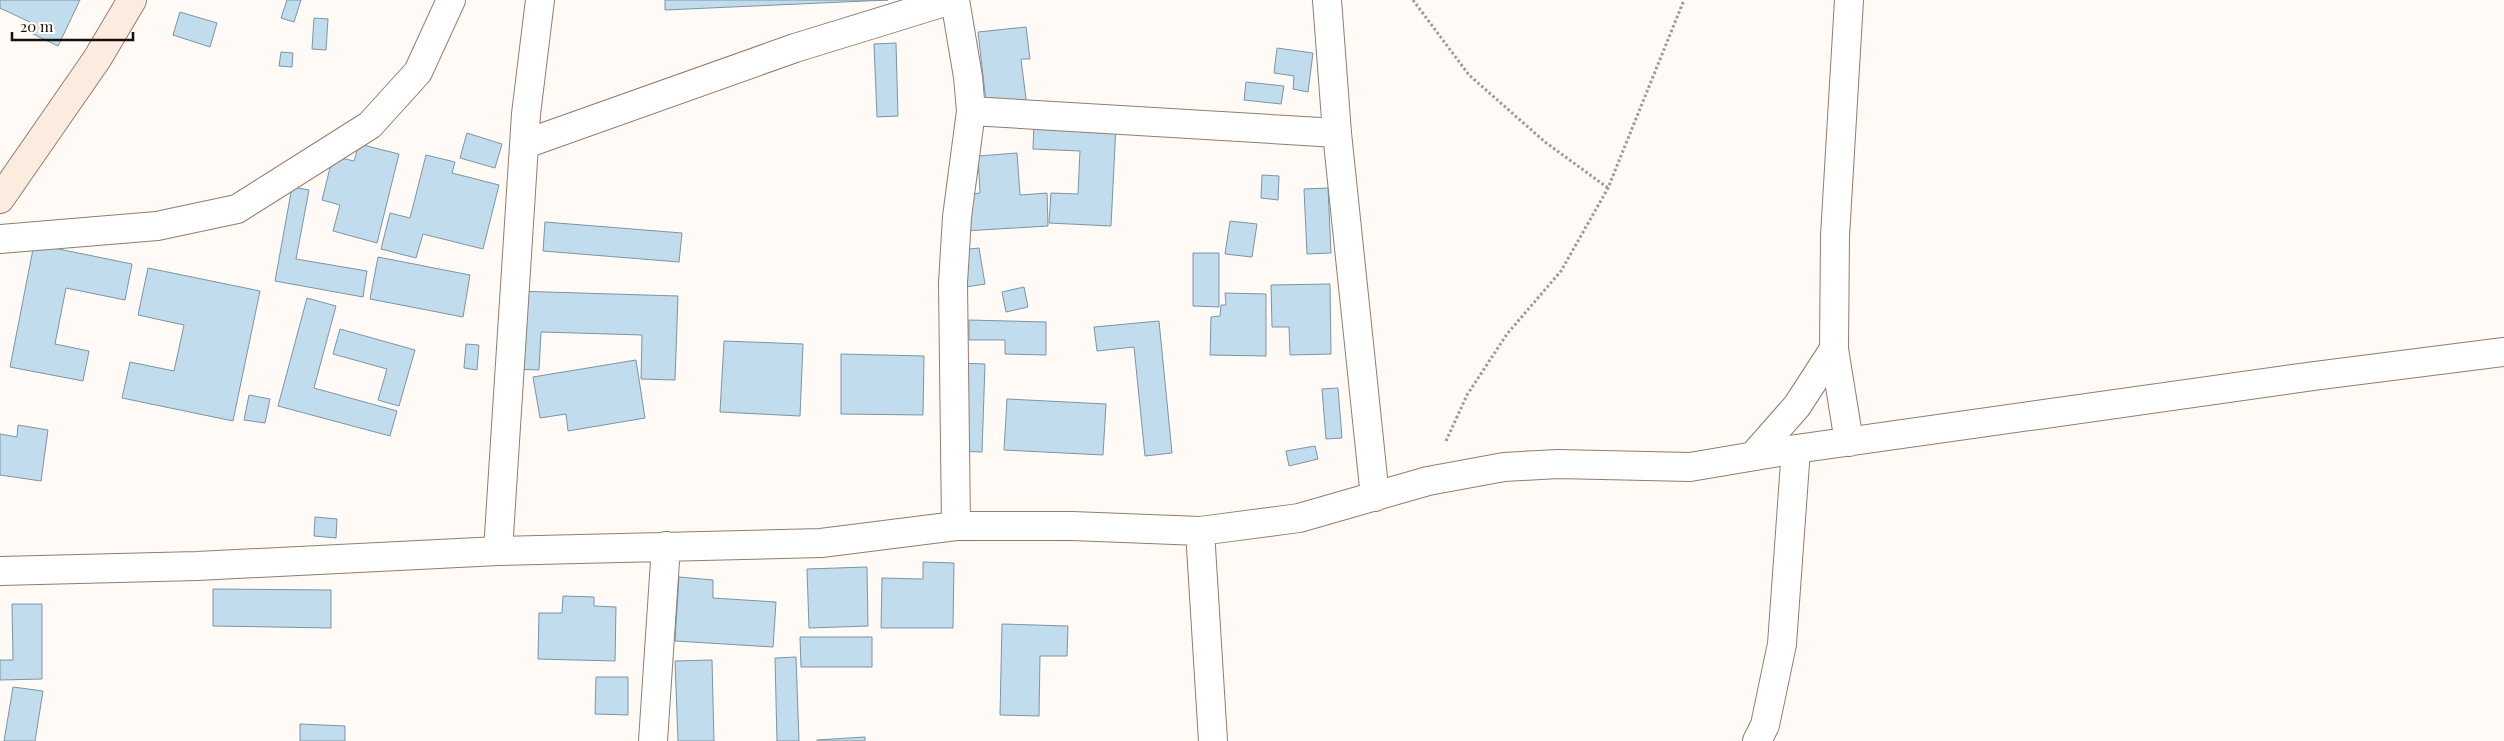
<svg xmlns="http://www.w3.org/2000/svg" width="2504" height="741" viewBox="0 0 2504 741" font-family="'Playfair Display',serif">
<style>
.building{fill:#c1dcec;stroke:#7b95a4}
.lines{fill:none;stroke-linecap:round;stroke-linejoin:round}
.street-casing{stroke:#937c6d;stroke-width:30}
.secondary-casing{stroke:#937c6d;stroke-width:30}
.path{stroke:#9f9994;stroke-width:3;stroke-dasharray:2.5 2.5;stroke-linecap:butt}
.street{stroke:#fff;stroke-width:28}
.secondary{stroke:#fcece0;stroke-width:28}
</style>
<rect width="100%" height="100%" fill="#fffaf6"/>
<path class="building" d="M0 0H80L58 46 31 33 36 25 0 8Z
M287 0H301L294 22 281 18Z
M665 0H888L665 10Z
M180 12 217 23 210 47 173 35Z
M314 18 328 19 326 50 312 49Z
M1026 27 1030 59H1021L1027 107 987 111 978 32Z
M896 43 898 116 877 117 874 44Z
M1277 48 1313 53 1308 92 1293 89 1294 76 1274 73Z
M281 52 293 53 292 67 279 66Z
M1246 82 1284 86 1281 104 1244 100Z
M1034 122 1116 125 1111 226 1049 223 1051 193 1078 194 1080 151 1033 149Z
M467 133 502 144 495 168 460 158Z
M359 144 399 154 377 243 333 231 340 205 322 200 333 156 354 161Z
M1017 153 1020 195 1047 193 1048 226 965 231 963 195 980 193 978 156Z
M426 155 455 162 452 173 499 185 483 249 423 234 416 258 381 249 390 213 410 218Z
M1262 175 1279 176 1278 200 1261 198Z
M292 187 309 190 296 259 367 271 363 297 275 281Z
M1328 188 1331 253 1307 254 1304 189Z
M1230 221 1257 224 1252 257 1225 254Z
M545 222 682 233 679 262 543 251Z
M34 244 132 264 125 300 66 288 55 344 89 351 83 381 10 367Z
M979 248 985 284 966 287 961 250Z
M1193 253H1219V307L1193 306Z
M378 257 470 275 463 317 370 299Z
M148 268 260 291 233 421 122 398 130 362 174 371 184 325 138 315Z
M1330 284 1331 354 1290 355 1289 327H1272L1271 285Z
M1024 287 1028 307 1006 312 1002 292Z
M515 291 678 296 675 380 641 379 642 335 541 332 539 370 512 369Z
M1225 293 1266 294V356L1210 355 1211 317 1220 316 1221 305H1226Z
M307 298 336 306 314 388 397 411 390 436 278 406Z
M969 320 1046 322V355L1005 354V340H969Z
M1159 321 1172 453 1145 456 1134 347 1097 351 1094 327Z
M340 329 415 350 399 406 378 400 387 369 333 354Z
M724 341 803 344 800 416 720 412Z
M466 344 479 345 477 370 464 368Z
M841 354 924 356 923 415 841 414Z
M636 360 645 418 568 431 566 414 540 418 533 377Z
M958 363 985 364 982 452 955 451Z
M1338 388 1342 438 1326 439 1322 389Z
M249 395 270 399 265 423 244 420Z
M1007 399 1106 404 1103 455 1004 450Z
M18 425 48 430 41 481 0 475V434L17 437Z
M1315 446 1318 459 1289 466 1286 451Z
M315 517 337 519 336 538 314 536Z
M923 562 954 563 953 628H881L882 578 923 579Z
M867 567 868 626 809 628 807 569Z
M679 577 713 580V598L776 602 773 647 675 641Z
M213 589 331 590V628L213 626Z
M563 596 594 597V606L616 607 615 661 538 659 539 613H562Z
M12 604H42V679L0 680V660H13Z
M1002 624 1068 626 1067 656H1040L1039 716 1000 715Z
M800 637H872V667H801Z
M796 657 799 741H777L775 658Z
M712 660 714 741H678L675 661Z
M596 677H628V715L595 714Z
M13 687 43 691 35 741H4Z
M300 724 345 726V741H300Z
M865 737V741H817V740Z"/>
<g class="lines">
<defs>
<path id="street" d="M955 0 968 77 971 111 957 217 953 283 956 526
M1327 0 1337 133 1375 497
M971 111 1337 133
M525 144 795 48 951 0
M0 239 157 226 237 209 370 125 418 72 451 0
M1849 442 1834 349 1835 236 1849 0
M1753 456 1797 406 1834 349
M1200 531 1213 741
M498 551 526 114 540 0
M0 571 197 566 498 551 821 543 956 526H1072L1200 531 1299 518 1428 481 1504 467 1558 464 1690 467 1796 449 2314 376 2504 352
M653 741 666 546
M1757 741 1765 725 1782 644 1796 449"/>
<path id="secondary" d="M0 199 97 59 132 0"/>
</defs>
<use href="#street" class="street-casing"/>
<use href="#secondary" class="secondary-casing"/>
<path class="path" d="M1413 0 1469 75 1545 142 1608 188
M1446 441 1467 395 1507 334 1561 271 1608 188 1684 0"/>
<use href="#street" class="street"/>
<use href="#secondary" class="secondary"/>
</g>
<path d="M12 32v8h121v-8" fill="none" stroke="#160e08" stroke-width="2.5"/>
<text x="20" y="32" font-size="15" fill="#160e08" stroke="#fffaf6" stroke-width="4" paint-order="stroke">20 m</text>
</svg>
